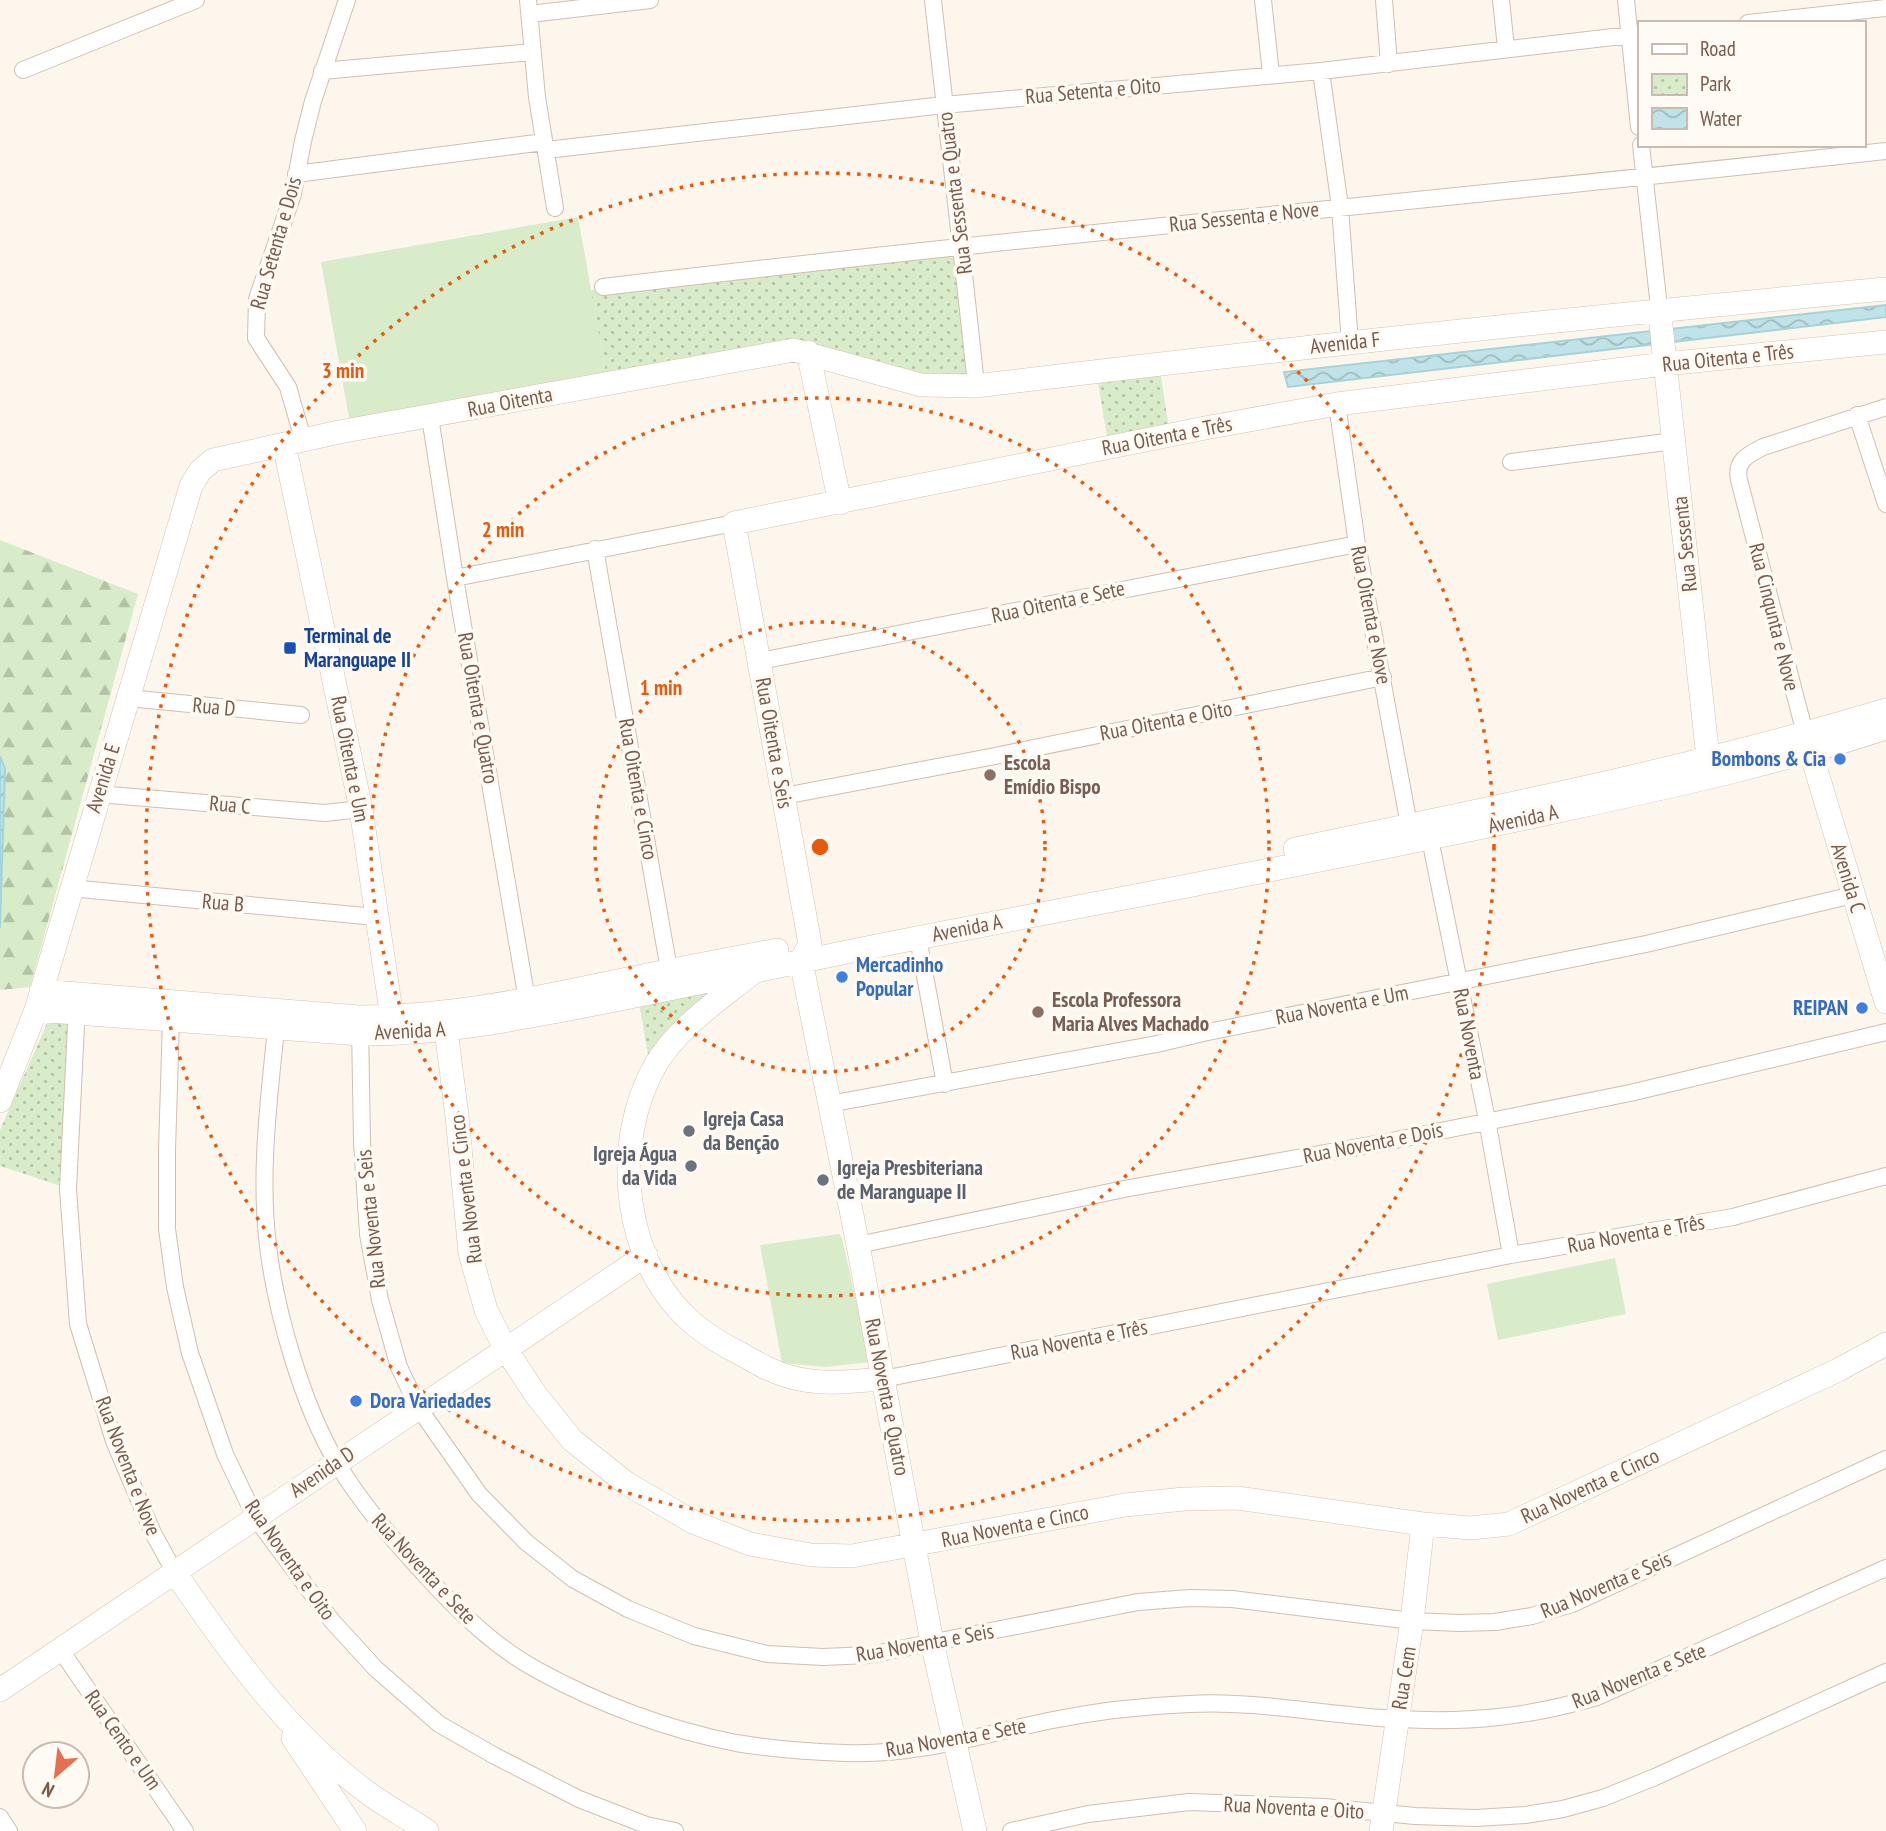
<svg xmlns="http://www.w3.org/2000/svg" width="1886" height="1831" viewBox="0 0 1886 1831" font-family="'PT Sans Narrow',sans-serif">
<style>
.grass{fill:#d8ecc9}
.forest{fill:url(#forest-firs)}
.park{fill:url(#park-dots)}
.water{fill:url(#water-waves);stroke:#a5d3da;stroke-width:2}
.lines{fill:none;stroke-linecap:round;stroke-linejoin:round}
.street-casing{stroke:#d1beb0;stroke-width:18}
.secondary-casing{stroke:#d6c0b0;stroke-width:24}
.street{stroke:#fff;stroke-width:16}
.secondary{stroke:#fff;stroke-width:23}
.ring{fill:none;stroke:#e8590c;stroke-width:3.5;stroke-dasharray:3.5 7}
.transit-dot{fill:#1a4fb4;stroke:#fffaf3;stroke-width:2.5}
.shop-dot{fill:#3f7fe0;stroke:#fffaf3;stroke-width:2.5}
.education-dot{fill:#8d6e63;stroke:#fffaf3;stroke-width:2.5}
.worship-dot{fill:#6b7280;stroke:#fffaf3;stroke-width:2.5}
.labels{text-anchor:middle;stroke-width:7;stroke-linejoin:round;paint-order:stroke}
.street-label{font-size:21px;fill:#7a5c4d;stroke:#fffaf3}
.transit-label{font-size:21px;font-weight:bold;fill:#164399;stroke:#fffaf3;text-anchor:start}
.shop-label{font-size:21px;font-weight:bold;fill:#366cbe;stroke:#fffaf3;text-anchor:end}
.education-label{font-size:21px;font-weight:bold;fill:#785e54;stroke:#fffaf3;text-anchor:start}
.worship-label{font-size:21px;font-weight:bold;fill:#5b616d;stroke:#fffaf3;text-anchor:start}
.centre{fill:#e8590c;stroke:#fffaf3;stroke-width:3.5}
.ring-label{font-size:21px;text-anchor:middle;font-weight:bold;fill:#e8590c;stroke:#fffaf3;stroke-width:7;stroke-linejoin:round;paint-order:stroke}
</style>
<defs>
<pattern id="forest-firs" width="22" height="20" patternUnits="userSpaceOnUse" patternTransform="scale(1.75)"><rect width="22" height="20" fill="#d8ecc9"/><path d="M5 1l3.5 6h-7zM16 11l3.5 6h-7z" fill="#b4c2a5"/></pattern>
<pattern id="park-dots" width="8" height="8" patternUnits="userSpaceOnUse" patternTransform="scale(1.75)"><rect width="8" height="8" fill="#d8ecc9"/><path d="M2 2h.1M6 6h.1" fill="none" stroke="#b4c2a5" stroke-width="1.8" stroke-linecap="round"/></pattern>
<pattern id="water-waves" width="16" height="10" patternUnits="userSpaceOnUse" patternTransform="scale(1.75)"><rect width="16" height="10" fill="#bfe3e8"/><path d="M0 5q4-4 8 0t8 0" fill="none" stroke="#a0bbbe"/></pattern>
</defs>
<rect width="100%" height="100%" fill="#fdf6ec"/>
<path class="grass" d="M578 217 608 384 351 429 321 262Z
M839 1234 842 1238 870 1362 825 1367 782 1363 760 1245Z
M1615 1258 1626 1314 1498 1340 1487 1284Z"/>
<path class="forest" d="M0 540 138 594 30 987 0 990Z"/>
<path class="park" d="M960 249 973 386 800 349 608 384 591 290Z
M1159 364 1170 435 1109 448 1096 371Z
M751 972 650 1066 638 997Z
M49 1019 72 1023 67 1188 0 1166V1130Z"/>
<path class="water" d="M1886 305V317L1288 387 1284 372Z
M0 756 5 769 0 928Z"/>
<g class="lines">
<defs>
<path id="street" d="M528 0 537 97 555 208
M933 0C947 129 963 257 976 386
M1263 0 1271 74
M1384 0 1389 64
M1501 0 1506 48
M1626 0 1639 127
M530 14 650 0
M1748 23 1886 8
M23 70 196 0
M322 71 532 52
M1321 71 1340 207 1350 343
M1641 145 1660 316
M546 150 944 105 1321 71 1639 34
M296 174 544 142
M603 287C1030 236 1458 198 1886 151
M1337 404 1357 544 1409 825 1430 839 1487 1120 1511 1255
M1857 415 1886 504
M430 417 455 578 527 1000
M303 439 288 387 256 338 257 299 293 194 303 141 313 101 347 0
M1511 462 1674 441
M595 549 671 981
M455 578 734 523
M760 661 1357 544
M128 698 301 715
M1807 741 1739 480C1735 461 1747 455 1763 447L1886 407
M98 794 325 813 361 809
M784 796 990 757 1383 677
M70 888 376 917
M918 938 945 1084
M77 1005 68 1189 78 1324 114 1441 153 1533 174 1571
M171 1020 167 1150V1229L175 1287 190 1353 225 1454 255 1517 332 1621 376 1669 439 1724 495 1756 579 1799 646 1825 675 1831
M360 1025 362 1142 368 1234 380 1300 399 1367 418 1407 479 1494 526 1542 573 1579 628 1609 694 1636 767 1654 823 1657 869 1655 1138 1602 1190 1598 1232 1599 1412 1621 1459 1623 1495 1622 1532 1616 1572 1604 1886 1459
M276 1028C269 1100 259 1173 268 1246 276 1313 303 1406 337 1463 362 1505 395 1542 428 1578 460 1613 496 1648 539 1671 599 1704 669 1730 736 1743 772 1749 810 1752 846 1753 916 1756 984 1734 1053 1720 1097 1711 1143 1706 1189 1704 1259 1700 1329 1716 1398 1719 1470 1723 1528 1717 1597 1697L1886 1568
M829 1104 1157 1044 1203 1033 1646 944 1853 895
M858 1245 1124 1189 1381 1143 1630 1093 1886 1032
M883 1379 1511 1255 1733 1217 1886 1176
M60 1649 185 1831
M0 1817 9 1831
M1011 1831 1088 1814 1189 1802 1324 1807 1415 1816 1476 1818 1525 1815 1563 1809 1603 1798 1655 1777 1886 1672"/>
<path id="secondary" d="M1660 316 1708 758 1712 771
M808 352 840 503
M284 444 361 809 394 1031
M1811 753 1886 1002
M1295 849C1493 808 1692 768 1886 710
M752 973C719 1000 679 1026 656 1064 610 1143 622 1266 696 1326 710 1337 725 1346 741 1354 760 1365 778 1375 799 1379 827 1385 855 1381 883 1379
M41 991 359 1017C442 1017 523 1001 603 984 661 972 719 961 777 950
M36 1010 360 1034C436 1035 511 1020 585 1006 693 985 799 961 907 940 1120 898 1333 860 1545 814 1660 789 1774 765 1886 728
M446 1030 457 1116 470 1253 486 1310 505 1348 536 1395 572 1440 626 1483 693 1522 750 1544 811 1555 852 1556 1125 1505 1184 1499 1237 1498 1423 1524 1471 1528 1509 1524 1838 1370 1886 1344
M0 1101 36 1010 191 486 200 471 213 460 339 432 794 350 921 385 976 386C1279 349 1582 317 1886 289
M174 1571C229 1652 289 1735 368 1793 387 1807 408 1818 427 1831
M0 1690 646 1255
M293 1738 355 1831
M975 1831 932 1642 858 1245 801 961 810 944 734 523 1205 428 1337 404 1665 364 1886 342
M1381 1831 1412 1621 1423 1524"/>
</defs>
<use href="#street" class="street-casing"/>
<use href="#secondary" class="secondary-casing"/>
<use href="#street" class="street"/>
<use href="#secondary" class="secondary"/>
</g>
<g class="ring">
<circle cx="820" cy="847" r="225"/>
<circle cx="820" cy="847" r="449"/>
<circle cx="820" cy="847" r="674"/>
</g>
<rect class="transit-dot" x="283" y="641" width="14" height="14" rx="3.5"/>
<g class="shop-dot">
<circle cx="1840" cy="759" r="7"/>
<circle cx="842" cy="977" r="7"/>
<circle cx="1862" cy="1008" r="7"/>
<circle cx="356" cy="1401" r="7"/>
</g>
<g class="education-dot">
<circle cx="990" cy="775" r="7"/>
<circle cx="1038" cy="1012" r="7"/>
</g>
<g class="worship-dot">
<circle cx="689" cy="1131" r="7"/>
<circle cx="691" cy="1166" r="7"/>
<circle cx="823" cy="1180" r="7"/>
</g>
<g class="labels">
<g class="street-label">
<text transform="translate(1093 91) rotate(-5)" y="7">Rua Setenta e Oito</text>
<text transform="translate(955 193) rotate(-97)" y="7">Rua Sessenta e Quatro</text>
<text transform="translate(1244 217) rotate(-6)" y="7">Rua Sessenta e Nove</text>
<text transform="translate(276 243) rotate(-74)" y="7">Rua Setenta e Dois</text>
<text transform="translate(1345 343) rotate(-6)" y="7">Avenida F</text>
<text transform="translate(1728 358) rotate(-6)" y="7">Rua Oitenta e Três</text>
<text transform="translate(510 402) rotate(-11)" y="7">Rua Oitenta</text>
<text transform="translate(1167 436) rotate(-11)" y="7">Rua Oitenta e Três</text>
<text transform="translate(1685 544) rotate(-96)" y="7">Rua Sessenta</text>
<text transform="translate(1058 602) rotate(-12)" y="7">Rua Oitenta e Sete</text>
<text transform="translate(1371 615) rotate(79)" y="7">Rua Oitenta e Nove</text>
<text transform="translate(1774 617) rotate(76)" y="7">Rua Cinqunta e Nove</text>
<text transform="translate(214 707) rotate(5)" y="7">Rua D</text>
<text transform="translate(478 708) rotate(80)" y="7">Rua Oitenta e Quatro</text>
<text transform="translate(1166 721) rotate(-11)" y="7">Rua Oitenta e Oito</text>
<text transform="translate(774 743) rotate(80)" y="7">Rua Oitenta e Seis</text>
<text transform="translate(350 759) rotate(79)" y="7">Rua Oitenta e Um</text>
<text transform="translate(103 778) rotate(-73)" y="7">Avenida E</text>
<text transform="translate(638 789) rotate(80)" y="7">Rua Oitenta e Cinco</text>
<text transform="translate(230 805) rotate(5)" y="7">Rua C</text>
<text transform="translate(1523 819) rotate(-12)" y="7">Avenida A</text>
<text transform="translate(1848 878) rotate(73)" y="7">Avenida C</text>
<text transform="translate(223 903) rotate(5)" y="7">Rua B</text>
<text transform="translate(967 928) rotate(-11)" y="7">Avenida A</text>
<text transform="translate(1342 1005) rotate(-11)" y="7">Rua Noventa e Um</text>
<text transform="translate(410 1031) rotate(-3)" y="7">Avenida A</text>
<text transform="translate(1469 1034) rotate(79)" y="7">Rua Noventa</text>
<text transform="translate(1373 1143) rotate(-11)" y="7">Rua Noventa e Dois</text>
<text transform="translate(466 1189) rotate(-97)" y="7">Rua Noventa e Cinco</text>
<text transform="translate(371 1219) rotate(-96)" y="7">Rua Noventa e Seis</text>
<text transform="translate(1636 1234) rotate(-10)" y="7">Rua Noventa e Três</text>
<text transform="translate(1079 1340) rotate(-11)" y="7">Rua Noventa e Três</text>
<text transform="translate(887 1397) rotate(79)" y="7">Rua Noventa e Quatro</text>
<text transform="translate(128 1466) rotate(69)" y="7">Rua Noventa e Nove</text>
<text transform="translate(322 1472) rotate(-34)" y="7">Avenida D</text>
<text transform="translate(1590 1486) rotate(-25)" y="7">Rua Noventa e Cinco</text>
<text transform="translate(1015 1526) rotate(-11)" y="7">Rua Noventa e Cinco</text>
<text transform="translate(290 1560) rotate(55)" y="7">Rua Noventa e Oito</text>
<text transform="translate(424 1569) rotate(47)" y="7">Rua Noventa e Sete</text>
<text transform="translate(1606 1585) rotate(-23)" y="7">Rua Noventa e Seis</text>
<text transform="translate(925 1643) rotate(-10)" y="7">Rua Noventa e Seis</text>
<text transform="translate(1639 1676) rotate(-22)" y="7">Rua Noventa e Sete</text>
<text transform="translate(1404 1678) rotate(-81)" y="7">Rua Cem</text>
<text transform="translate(956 1738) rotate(-10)" y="7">Rua Noventa e Sete</text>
<text transform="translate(123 1740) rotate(55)" y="7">Rua Cento e Um</text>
<text transform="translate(1294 1808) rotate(3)" y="7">Rua Noventa e Oito</text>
</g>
<g class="transit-label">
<text x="304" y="643">Terminal de<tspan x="304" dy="24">Maranguape II</tspan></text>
</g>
<g class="shop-label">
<text x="1826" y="766">Bombons &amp; Cia</text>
<text x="856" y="972" text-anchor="start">Mercadinho<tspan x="856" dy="24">Popular</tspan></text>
<text x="1848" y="1015">REIPAN</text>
<text x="370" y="1408" text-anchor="start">Dora Variedades</text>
</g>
<g class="education-label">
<text x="1004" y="770">Escola<tspan x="1004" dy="24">Emídio Bispo</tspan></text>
<text x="1052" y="1007">Escola Professora<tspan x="1052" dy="24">Maria Alves Machado</tspan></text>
</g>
<g class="worship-label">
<text x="703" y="1126">Igreja Casa<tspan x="703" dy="24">da Benção</tspan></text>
<text x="677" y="1161" text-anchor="end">Igreja Água<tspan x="677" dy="24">da Vida</tspan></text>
<text x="837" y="1175">Igreja Presbiteriana<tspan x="837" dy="24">de Maranguape II</tspan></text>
</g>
</g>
<circle cx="820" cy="847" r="10" class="centre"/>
<g class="ring-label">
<text x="343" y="378">3 min</text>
<text x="503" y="537">2 min</text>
<text x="661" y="695">1 min</text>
</g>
<rect x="1638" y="21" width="228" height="126" fill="#fffaf3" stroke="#cabbb1" stroke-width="2"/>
<rect x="1652" y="44" width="35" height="10" fill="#ffffff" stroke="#cabbb1" stroke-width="2"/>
<text x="1700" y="56" font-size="21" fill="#7a5c4d">Road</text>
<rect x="1652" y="74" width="35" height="21" fill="url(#park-dots)" stroke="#cabbb1" stroke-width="2"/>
<text x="1700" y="91" font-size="21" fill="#7a5c4d">Park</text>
<rect x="1652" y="108" width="35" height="21" fill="url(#water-waves)" stroke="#cabbb1" stroke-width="2"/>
<text x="1700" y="126" font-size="21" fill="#7a5c4d">Water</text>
<g transform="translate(56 1775) rotate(208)"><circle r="33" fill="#fffaf3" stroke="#cabbb1" stroke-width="2"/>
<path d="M0-5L12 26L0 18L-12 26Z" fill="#e76f51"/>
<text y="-10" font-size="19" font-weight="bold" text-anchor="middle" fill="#7a5c4d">N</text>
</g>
</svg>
